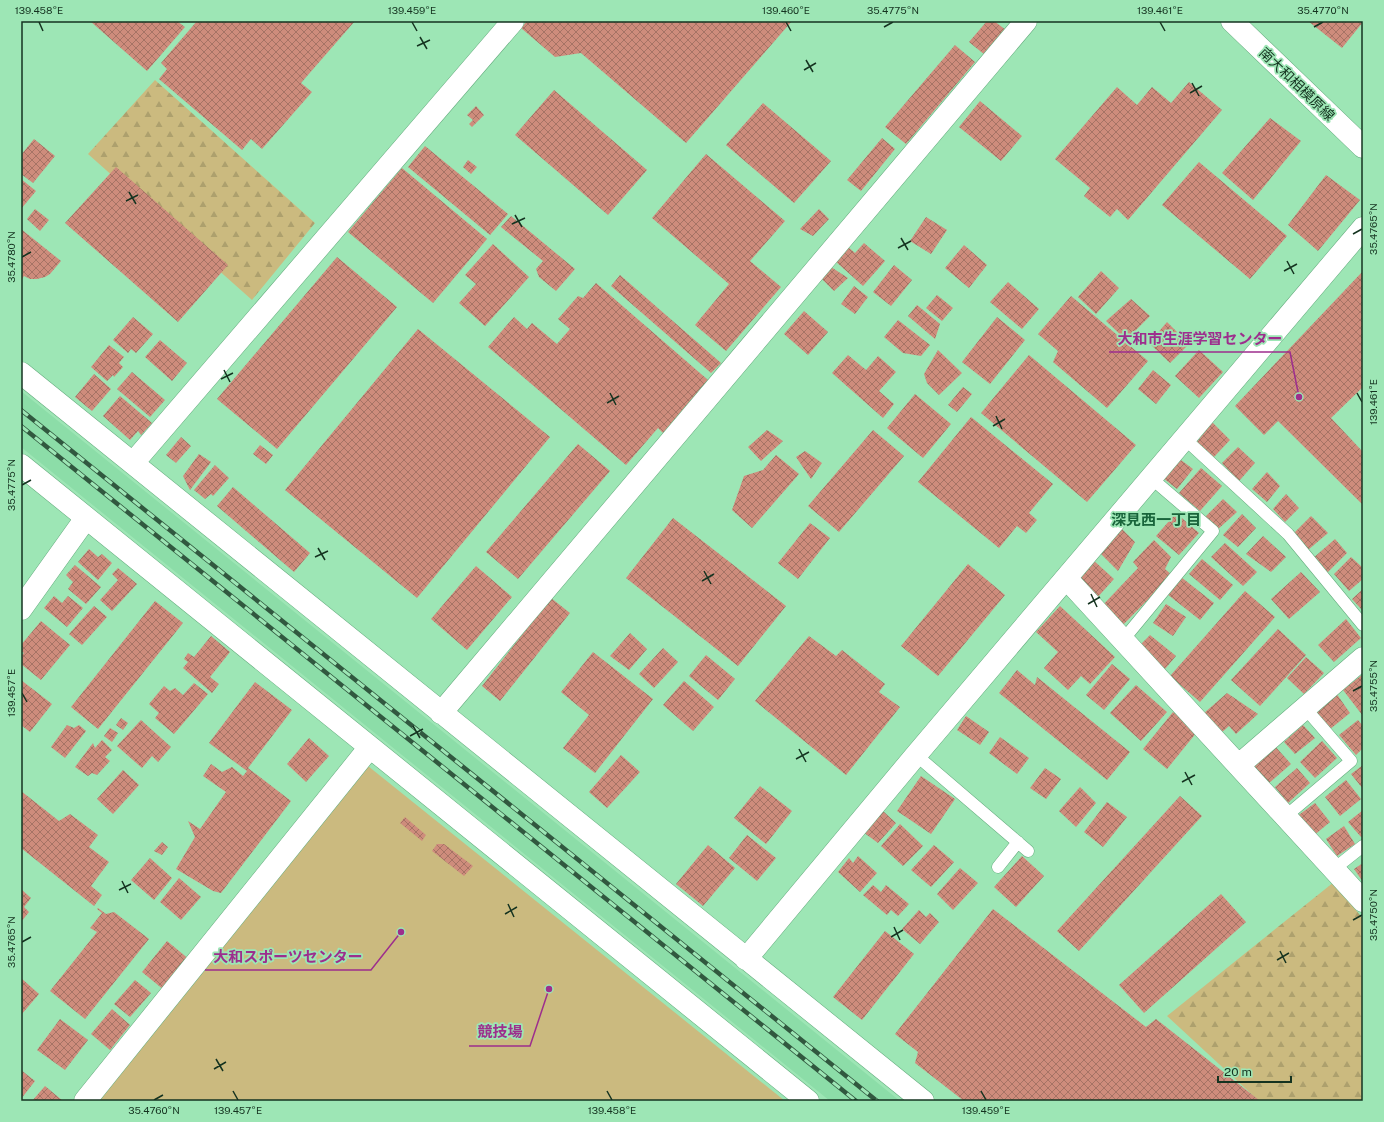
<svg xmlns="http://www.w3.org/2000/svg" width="1384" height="1122" viewBox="0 0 1384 1122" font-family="'Public Sans','Noto Sans JP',sans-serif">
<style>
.built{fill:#8cdda8}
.forest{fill:url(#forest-firs)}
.pitch{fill:#cbba7f}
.building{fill:url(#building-cross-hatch)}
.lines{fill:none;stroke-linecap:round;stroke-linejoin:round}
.service-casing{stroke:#65ac7e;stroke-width:13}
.minor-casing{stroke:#65ac7e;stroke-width:23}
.tertiary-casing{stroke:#65ac7e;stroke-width:23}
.service{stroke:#fff;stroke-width:12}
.minor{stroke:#fff;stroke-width:22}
.tertiary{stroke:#fff;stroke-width:22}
.rail-casing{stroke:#31583f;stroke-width:4.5}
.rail{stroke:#9de6b5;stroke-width:3;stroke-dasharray:9;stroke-linecap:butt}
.ticks{fill:none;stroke:#153320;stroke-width:1.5}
.labels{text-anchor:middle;stroke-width:3.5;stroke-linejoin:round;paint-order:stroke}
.street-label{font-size:14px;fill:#153320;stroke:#9de6b5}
.neighbourhood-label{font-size:15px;font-weight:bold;fill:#19653b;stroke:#9de6b5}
.leader{fill:none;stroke:#9d2e8d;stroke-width:1.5}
.callout-dot{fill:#9d2e8d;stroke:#9de6b5;stroke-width:1.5}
.callout-label{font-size:15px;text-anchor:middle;font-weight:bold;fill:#9d2e8d;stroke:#9de6b5;stroke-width:3.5;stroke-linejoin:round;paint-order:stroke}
.neatline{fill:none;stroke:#153320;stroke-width:1.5}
.ticks-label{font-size:10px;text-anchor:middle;fill:#153320}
</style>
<defs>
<pattern id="forest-firs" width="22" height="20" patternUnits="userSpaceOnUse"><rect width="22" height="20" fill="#cbba7f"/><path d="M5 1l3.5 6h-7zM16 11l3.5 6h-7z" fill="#ada06d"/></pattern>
<pattern id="building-cross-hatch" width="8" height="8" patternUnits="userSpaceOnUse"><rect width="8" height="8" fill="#ce8c7c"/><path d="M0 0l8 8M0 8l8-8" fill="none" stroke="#a67365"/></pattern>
</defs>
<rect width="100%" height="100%" fill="#9de6b5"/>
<path class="built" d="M21 391 900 1101H830L21 447Z"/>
<path class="forest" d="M155 80 315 223 252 300 88 154Z
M1334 882 1363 919V1101H1259L1167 1016Z"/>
<path class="pitch" d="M363 762 785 1101H94Z"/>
<path class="building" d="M90 21H177L185 27 147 71Z
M197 21H355L301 83 312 92 262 149 251 139 242 150 159 79 167 69 161 63Z
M527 21H792L686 143 581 53 555 57 521 28Z
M987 21H994L1006 30 985 55 969 42Z
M1308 21H1363V22L1342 48Z
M955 45 975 62 906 144 885 127Z
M1189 82 1222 110 1128 220 1117 209 1110 217 1084 196 1090 188 1055 159 1117 87 1137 105 1152 87 1171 103Z
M554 90 647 170 608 215 515 135Z
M980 101 1022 136 1001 161 959 127Z
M763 103 831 161 794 203 726 145Z
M476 106 484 115 472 127 469 124 473 120 467 115Z
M1270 118 1301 141 1253 200 1222 173Z
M882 138 895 149 861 191 847 180Z
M34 139 55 156 33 183 21 174V155Z
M425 146 508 214 490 235 408 167Z
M706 154 785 221 750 261 781 287 726 351 695 325 729 284 652 218Z
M468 160 477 167 471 174 463 167Z
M1199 162 1287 236 1250 279 1162 205Z
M116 167 228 265 178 322 65 223Z
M402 168 487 239 433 303 348 232Z
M1326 175 1360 200 1318 251 1288 225Z
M21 179 36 191 21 209Z
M35 209 49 220 40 231 27 219Z
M819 209 829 219 813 236 800 229Z
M511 216 575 269 556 291 539 277 536 269 543 261 501 227Z
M926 217 947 230 931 254 910 241Z
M21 229 61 261 50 274 45 277 37 279H30L24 276 21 280Z
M864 243 885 261 863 286 834 260 847 246 855 253Z
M493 244 529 277 485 326 459 303 476 284 465 275Z
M964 245 987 265 969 288 945 268Z
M337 257 397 307 277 449 217 399Z
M894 265 912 280 891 306 873 292Z
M831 267 848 278 834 291 820 277Z
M1101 271 1119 288 1096 314 1078 297Z
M1363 271V387L1331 418 1363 452V505L1278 421 1264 435 1235 406Z
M620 275 721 363 711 373 611 286Z
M1008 282 1039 309 1022 329 990 302Z
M596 283 708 380 663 433 658 428 626 465 488 347 514 317 527 329 532 323 557 344 570 329 558 319 578 296 583 298Z
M854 286 868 297 855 314 841 304Z
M937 295 953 308 942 321 926 308Z
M1071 296 1148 361 1107 408 1053 362 1058 351 1038 334Z
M1131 299 1150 316 1126 340 1106 321Z
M917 305 940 324 935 339 908 316Z
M804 311 828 332 808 355 784 334Z
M133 317 153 334 136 353 131 349 128 353 113 340Z
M997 317 1025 340 990 384 962 362Z
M898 320 930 345 921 356 903 353 884 337Z
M1167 322 1189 344 1170 363 1149 343Z
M418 329 550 437 417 598 285 490Z
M160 340 187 363 172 381 145 357Z
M109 345 124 357 119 363 123 367 114 377 113 375 107 381 91 367Z
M938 350 962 373 939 395 927 383 924 374Z
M1199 350 1223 372 1199 398 1175 376Z
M848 355 866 370 878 356 896 372 879 391 894 404 883 418 832 373Z
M1029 355 1136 445 1087 502 981 413Z
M1153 370 1171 385 1156 404 1138 389Z
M132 372 165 400 150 417 117 389Z
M94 374 111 389 92 411 75 397Z
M963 387 972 394 957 412 948 405Z
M915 394 951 424 923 458 887 428Z
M120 396 152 423 141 435 138 431 130 440 103 416Z
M971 417 1053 484 1029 513 1037 520 1026 533 1017 526 999 548 918 482Z
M1212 422 1230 440 1214 457 1197 442Z
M767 430 783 441 761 461 748 447Z
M873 430 904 456 839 532 808 506Z
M181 437 191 446 176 463 166 455Z
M578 444 610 471 518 579 486 552Z
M260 445 273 455 266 464 253 454Z
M1238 447 1255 463 1239 481 1222 463Z
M805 451 822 463 811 479 796 457Z
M199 454 211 462 190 490 183 476Z
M776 455 799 474 752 528 732 510 744 476 763 470Z
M1181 460 1193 469 1177 489 1163 478Z
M215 465 229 478 213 496 211 494 205 499 194 490Z
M1201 468 1222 486 1200 511 1179 493Z
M1267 472 1280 486 1267 502 1252 489Z
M233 487 310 553 294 572 217 506Z
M1286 494 1299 508 1285 522 1273 509Z
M1223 499 1237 512 1216 531 1203 519Z
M1176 513 1199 533 1179 555 1156 536Z
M1242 514 1256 528 1238 547 1223 535Z
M1311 516 1328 533 1308 550 1294 533Z
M673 518 786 606 738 666 626 578Z
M810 523 830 538 798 579 778 563Z
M1122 529 1135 542 1118 571 1099 552Z
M1263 536 1286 557 1271 572 1246 554Z
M1335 539 1347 553 1323 577 1311 560Z
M1154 540 1171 557 1165 569 1172 575 1120 628 1100 608 1138 568 1133 562Z
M1225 543 1257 572 1243 586 1211 557Z
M89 549 98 557 102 554 112 563 98 580 78 562Z
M1351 557 1363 568V579L1349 591 1334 574Z
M1092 559 1114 579 1096 599 1074 579Z
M1202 559 1233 585 1220 600 1189 574Z
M968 564 1005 595 938 676 901 646Z
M75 565 101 587 86 604 68 589 73 582 66 575Z
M476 566 512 597 467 650 431 619Z
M118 568 137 584 112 611 100 600 118 580 112 574Z
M1301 572 1320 592 1289 619 1271 599Z
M1181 577 1214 603 1200 620 1167 594Z
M1363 589V611L1352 599Z
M1245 591 1275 617 1200 702 1170 676Z
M54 596 62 603 68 596 83 608 67 627 44 608Z
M551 598 570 613 500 701 482 686Z
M155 601 183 623 98 729 71 707Z
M1166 604 1186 617 1173 636 1153 623Z
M94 606 107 617 82 645 69 634Z
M1060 606 1115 657 1090 684 1081 676 1068 690 1044 668 1058 652 1036 632Z
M1346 619 1361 638 1334 662 1318 645Z
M41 621 70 645 41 680 21 664V656L24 653 21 651V645Z
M1278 629 1306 655 1260 706 1231 680Z
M630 633 647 649 629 670 610 656Z
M1150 635 1176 656 1165 669 1140 645Z
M211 636 230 652 210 677 219 684 212 693 183 668 188 662 184 659 188 653 194 657Z
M809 636 836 656 842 650 885 684 879 692 900 707 846 775 755 701Z
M663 648 678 662 654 688 639 674Z
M593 652 653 699 595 773 563 748 589 715 561 692Z
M706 655 735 679 718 700 689 676Z
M1306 657 1324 673 1304 694 1287 678Z
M1112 664 1130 679 1104 710 1086 695Z
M1017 670 1035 685 1037 677 1130 752 1107 780 999 693Z
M1363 674V716L1343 690Z
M21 680 52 704 30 732 21 725Z
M684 681 714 707 693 731 663 705Z
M255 682 292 710 248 768 291 801 221 893 213 891 176 869 195 837 188 821 200 829 226 792 203 776 211 764 222 772 232 767 243 776 247 771 209 743Z
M194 683 208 694 174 734 155 718 159 713 149 704 164 686 170 691 175 688 183 695Z
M1136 685 1167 712 1141 741 1110 713Z
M1227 693 1258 714 1236 734 1229 726 1220 734 1203 714Z
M1336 693 1350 713 1329 730 1314 711Z
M1173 712 1197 732 1167 769 1143 749Z
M966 716 989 732 980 745 957 730Z
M121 718 128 723 123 730 116 725Z
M141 720 171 747 158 762 152 756 142 768 117 746Z
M1358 720 1363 726V748L1356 755 1339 735Z
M67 725 74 728 79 725 86 731 65 758 51 747Z
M1303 725 1315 738 1295 754 1284 742Z
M110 728 118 733 112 742 104 736Z
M1000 737 1029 758 1017 774 989 753Z
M309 738 329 756 306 782 287 764Z
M102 740 112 750 105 757 110 761 97 775 92 773 88 776 75 767 93 743 95 748Z
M1322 741 1337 758 1315 778 1300 762Z
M1273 744 1291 764 1269 783 1251 763Z
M621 755 640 772 607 808 589 792Z
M1363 765V789L1351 774Z
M1045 768 1061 779 1046 799 1030 788Z
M1297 768 1310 783 1288 803 1275 787Z
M123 770 139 785 113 814 97 799Z
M921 776 955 799 931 834 897 811Z
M1346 780 1361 799 1340 816 1325 797Z
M760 786 792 811 766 844 734 818Z
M1080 787 1096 803 1076 827 1059 811Z
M21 791 59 821 70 814 98 835 89 847 109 862 91 886 102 895 94 906 21 848Z
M1180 796 1202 816 1079 951 1057 931Z
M1107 802 1127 817 1103 847 1084 832Z
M1315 803 1330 822 1312 837 1296 817Z
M1363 810V836L1361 837 1348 822Z
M883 811 896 823 878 843 863 832Z
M405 817 426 835 422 841 400 823Z
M900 824 923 846 903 866 881 846Z
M1344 826 1355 844 1337 856 1326 839Z
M747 835 776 858 757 881 729 858Z
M162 842 168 847 162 855 154 851Z
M437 844H444L473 866 464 876 432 851Z
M708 845 735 868 703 906 676 884Z
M934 845 954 862 931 887 911 870Z
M858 856 877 873 860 892 838 872 849 858 853 863Z
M1022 856 1044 876 1016 907 994 887Z
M150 858 172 878 154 900 131 880Z
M1363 863V882L1354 869Z
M960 868 978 883 953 910 937 894Z
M179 878 201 897 181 920 160 902Z
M873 885 881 892 886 885 909 904 898 916 891 910 887 915 863 895Z
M21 889 31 898 24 907 29 912 21 922Z
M1221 894 1246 922 1144 1013 1119 985Z
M98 908 106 914 114 912 149 939 85 1019 50 991 97 932 90 928 102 913 97 909Z
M993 909 1146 1027 1156 1019 1259 1100 1258 1101H964L915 1063 918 1052 895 1034Z
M919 910 926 917 930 913 939 922 920 944 902 929Z
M885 931 914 954 862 1020 833 997Z
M167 941 190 960 164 990 142 972Z
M21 978 39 994 21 1015Z
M135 980 151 993 130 1017 114 1004Z
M112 1009 130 1025 110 1050 91 1034Z
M60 1019 88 1040 65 1070 37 1050Z
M21 1070 35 1081 21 1099Z
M45 1086 63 1101H32Z"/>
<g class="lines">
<defs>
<path id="service" d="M1185 439 1288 534 1363 625
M1123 640 1213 531 1151 478
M916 755 1028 851
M1286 816 1351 761 1305 708
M998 867 1018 842
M1334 869 1363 846"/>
<path id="minor" d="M21 373 923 1101
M133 463 513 21
M21 465 808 1101
M1066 578 1363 901
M21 609 86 518
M441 713 1026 21
M1239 765 1363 658
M746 959 916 755 1363 228
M85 1101 370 747"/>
<path id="tertiary" d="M1232 21 1363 147"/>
</defs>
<use href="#service" class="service-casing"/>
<use href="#minor" class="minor-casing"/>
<use href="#tertiary" class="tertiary-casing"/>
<use href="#service" class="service"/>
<use href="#minor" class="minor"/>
<use href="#tertiary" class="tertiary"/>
<defs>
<path id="rail" d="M21 410 877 1101
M21 426 856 1101"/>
</defs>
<use href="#rail" class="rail-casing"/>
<use href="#rail" class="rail"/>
</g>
<path class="ticks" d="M39 22 43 31M412 22 417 31M786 22 791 31M1160 22 1165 31M884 27 893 22M1314 27 1323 22M420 37 427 49M417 46 430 40M806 60 813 72M804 70 816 63M1192 83 1199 96M1190 93 1202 86M129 192 136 204M126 201 138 195M515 215 522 227M512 224 525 218M1353 234 1362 229M901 238 908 250M898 248 911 241M22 257 31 252M1287 261 1294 274M1284 271 1297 264M224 370 230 382M221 379 233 373M610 393 616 405M1357 393 1362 402M607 403 619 396M996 416 1002 429M993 426 1005 419M22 485 31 480M318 548 325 560M315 557 328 551M704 571 711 584M702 581 714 574M1091 594 1097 607M1088 604 1100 597M1353 691 1362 686M22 693 27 702M413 726 420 738M410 736 423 729M799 749 806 762M796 759 809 752M1185 772 1192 785M1182 782 1195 775M122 881 128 893M119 890 131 884M508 904 514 917M505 914 517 907M1353 920 1362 915M894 927 900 940M891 937 903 930M22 942 31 937M1280 951 1286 963M1277 960 1289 953M216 1059 223 1071M214 1069 226 1062M233 1091 238 1100M607 1091 612 1100M981 1091 986 1100M154 1100 163 1095"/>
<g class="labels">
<g class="street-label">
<text transform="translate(1297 84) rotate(44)" y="5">南大和相模原線</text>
</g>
<g class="neighbourhood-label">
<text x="1156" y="525">深見西一丁目</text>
</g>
</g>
<path class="leader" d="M1299 397L1290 352H1109M401 932L371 970H205M549 989L530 1046H469"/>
<g class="callout-dot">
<circle cx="1299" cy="397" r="4"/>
<circle cx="401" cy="932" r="4"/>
<circle cx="549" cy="989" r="4"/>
</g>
<g class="callout-label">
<text x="1200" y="344">大和市生涯学習センター</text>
<text x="288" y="962">大和スポーツセンター</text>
<text x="500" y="1037">競技場</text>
</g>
<rect width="1384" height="1122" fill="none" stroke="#9de6b5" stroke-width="44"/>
<path d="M1218 1076v6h73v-6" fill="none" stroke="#153320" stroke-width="2"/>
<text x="1224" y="1076" font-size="12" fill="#153320" stroke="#9de6b5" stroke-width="3" paint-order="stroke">20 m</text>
<rect x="22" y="22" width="1340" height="1078" class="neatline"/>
<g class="ticks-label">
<text x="39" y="14">139.458°E</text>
<text x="412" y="14">139.459°E</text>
<text x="786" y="14">139.460°E</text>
<text x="893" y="14">35.4775°N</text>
<text x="1160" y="14">139.461°E</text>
<text x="1323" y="14">35.4770°N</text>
<text transform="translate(1373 229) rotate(-90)" y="4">35.4765°N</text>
<text transform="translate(11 257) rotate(-90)" y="4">35.4780°N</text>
<text transform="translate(1373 402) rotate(-90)" y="4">139.461°E</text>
<text transform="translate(11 485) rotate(-90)" y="4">35.4775°N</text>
<text transform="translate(1373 686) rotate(-90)" y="4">35.4755°N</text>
<text transform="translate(11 693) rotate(-90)" y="4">139.457°E</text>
<text transform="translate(1373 915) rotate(-90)" y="4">35.4750°N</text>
<text transform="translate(11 942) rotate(-90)" y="4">35.4765°N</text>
<text x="154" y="1114">35.4760°N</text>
<text x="238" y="1114">139.457°E</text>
<text x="612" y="1114">139.458°E</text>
<text x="986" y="1114">139.459°E</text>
</g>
</svg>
